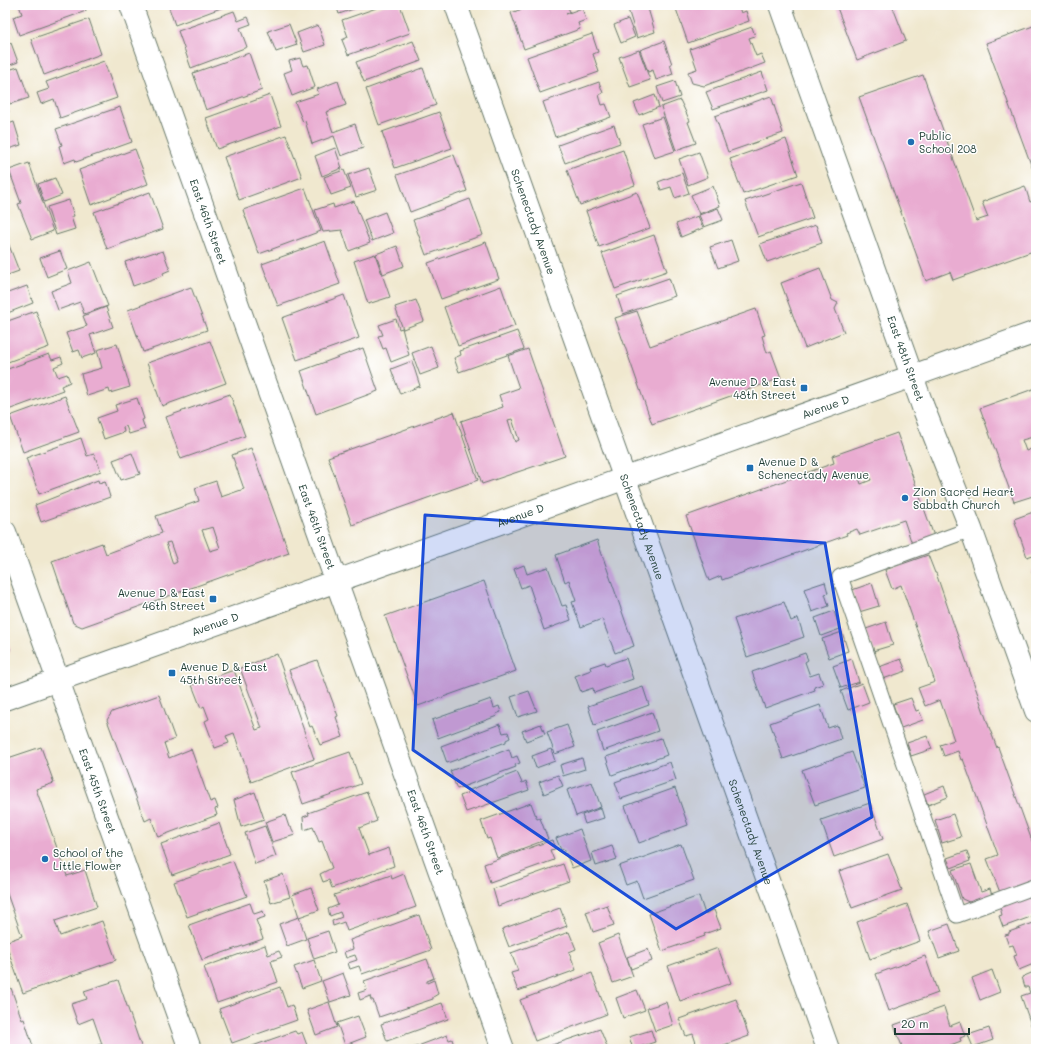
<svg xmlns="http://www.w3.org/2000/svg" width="1041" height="1054" viewBox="0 0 1041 1054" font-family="Mali,sans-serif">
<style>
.building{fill:#e9acd1;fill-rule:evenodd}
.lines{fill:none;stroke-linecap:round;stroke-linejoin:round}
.service-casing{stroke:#68796a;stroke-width:17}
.minor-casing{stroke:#68796a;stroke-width:24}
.service{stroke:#fff;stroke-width:15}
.minor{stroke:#fff;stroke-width:22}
.marked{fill:#1d4ed8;fill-opacity:0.2;stroke:#1d4ed8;stroke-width:3;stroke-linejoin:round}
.poi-dot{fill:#1f6fb2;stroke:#fff;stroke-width:1.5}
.labels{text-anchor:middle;stroke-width:3;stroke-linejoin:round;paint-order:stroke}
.poi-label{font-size:11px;fill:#1f3d34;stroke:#fff;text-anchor:start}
.street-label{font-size:11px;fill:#1f3d34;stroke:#fff}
</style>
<rect width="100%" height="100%" fill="#fff"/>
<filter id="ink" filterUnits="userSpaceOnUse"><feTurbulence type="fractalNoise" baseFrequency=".025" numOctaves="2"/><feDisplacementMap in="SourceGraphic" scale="8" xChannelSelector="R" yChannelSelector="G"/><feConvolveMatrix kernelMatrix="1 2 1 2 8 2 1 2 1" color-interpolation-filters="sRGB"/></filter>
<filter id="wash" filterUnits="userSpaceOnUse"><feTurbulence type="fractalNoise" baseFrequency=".012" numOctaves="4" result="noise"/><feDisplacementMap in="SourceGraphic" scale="16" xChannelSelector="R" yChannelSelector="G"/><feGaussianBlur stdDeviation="0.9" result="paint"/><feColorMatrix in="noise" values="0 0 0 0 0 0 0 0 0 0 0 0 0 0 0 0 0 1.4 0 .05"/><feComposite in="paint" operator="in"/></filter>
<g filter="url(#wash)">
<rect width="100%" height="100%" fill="#f0e8cf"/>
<g id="blocks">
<path class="building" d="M19 5H84L86 11 19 35 13 17 22 14Z
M168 5H229L175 25Z
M336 5H365L339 14Z
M385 5H400L410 33 348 55 342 40 348 37 342 20Z
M533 5H573L568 7 570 12 566 14 582 8 586 20 578 23 580 29 524 49 511 13Z
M630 5H647L655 32 637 38 627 6Z
M679 5H738L741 13 746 11 749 21 688 43 675 6Z
M836 5H892L906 41 857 60Z
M234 11 238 21 248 17 251 24 240 28 247 47 191 68 178 31Z
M89 19 101 54 44 75 31 39Z
M628 19 635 37 621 43 614 25Z
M289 24 297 45 276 52 268 31Z
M318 25 325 45 304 52 297 33Z
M1036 25V178L986 43Z
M752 27 755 36 749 38 756 56 761 54 765 63 704 86 692 83 688 72 697 69 690 49Z
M592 34 598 52 593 54 599 72 540 93 527 57Z
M413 41 421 61 364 82 356 62Z
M664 41 672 64H670L673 74 656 80 653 70 648 72 640 50Z
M11 43 18 62 5 67V45Z
M639 50 650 80 630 87 619 57Z
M249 53 262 90 206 110 193 73Z
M300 58 303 66 308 65 315 87 292 96 284 73 292 70 289 61Z
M104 61 117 98 60 118 54 99 41 104 37 93 49 89 46 82Z
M18 67 29 98 10 104 5 93V71Z
M423 68 436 105 379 125 366 89Z
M762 72 768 90 713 109 706 92Z
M923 75 976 221 988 217 982 202 1025 186 1030 202 1036 200V250L953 280 950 272 926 281 859 97Z
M338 81 346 105 326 112 333 132 355 124 363 148 341 156 334 136 312 144 305 121 303 122 295 102 319 94 317 89Z
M675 81 680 97 662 103 657 87Z
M599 82 603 93 599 95 602 105 606 104 611 117 555 137 543 102Z
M270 95 281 126 217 149 206 118Z
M655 95 659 107 639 115 634 103Z
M771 96 783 133 728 152 715 116Z
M5 99 9 112 5 113Z
M680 100 690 121 688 122 696 143 676 150 661 107Z
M120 107 132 142 76 162 75 159 64 163 59 146 62 145 56 129Z
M439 112 452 148 395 168 382 132Z
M663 117 675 151 654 158 642 124Z
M14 122 21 145 5 150V125Z
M614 125 620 143 565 163 558 145Z
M286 135 302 177 239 200 224 157Z
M786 139 798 175 743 194 730 159Z
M335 148 342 168 322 176 315 156Z
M135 149 148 184 91 205 79 170Z
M623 150 635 185 580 205 567 170Z
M699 152 708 177 688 185 679 159Z
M454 155 467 191 410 212 397 175Z
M29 163 53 231 32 239 18 204 21 203 9 170Z
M369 168 377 190 356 197 348 175Z
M344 170 351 188 331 195 324 177Z
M682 173 689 193 675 198 671 187 661 190 658 182Z
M55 178 62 195 44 202 38 184Z
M801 182 813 218 758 237 745 201Z
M713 186 720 206 699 214 691 195Z
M305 188 321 231 259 254 243 210Z
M150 192 163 229 107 249 94 212Z
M637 192 650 228 599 247 586 211Z
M470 199 483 235 426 255 413 220Z
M69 200 74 216 71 217 75 229 56 235 47 207Z
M354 201 370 243 349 251 342 230 323 232 315 210 333 204 334 208Z
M718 208 723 220 704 227 699 215Z
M385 212 393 233 372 241 364 220Z
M698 216 703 228 681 237 676 224Z
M816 225 822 243 767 262 760 244Z
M5 235 19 271 5 276Z
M654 235 667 271 615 289 602 253Z
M731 240 738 261 718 268 710 247Z
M325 241 340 284 278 306 262 264Z
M486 242 499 279 441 299 428 263Z
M397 246 404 266 383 274 376 254Z
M60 251 67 269 47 277 40 258Z
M163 251 170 270 163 273 164 275 133 286 125 262 155 252 156 253Z
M375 254 390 297 368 304 354 261Z
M91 262 108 306 84 314 80 302 58 310 51 291 72 283 68 271Z
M820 268 832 300 838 303 835 309 844 332 805 348 781 283Z
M669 278 675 296 623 314 617 296Z
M27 286 33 303 5 314V294Z
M501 286 515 326 458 346 444 307Z
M191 287 207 330 143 352 128 310Z
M344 295 359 338 297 360 282 318Z
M416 300 424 321 403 329 395 307Z
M106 307 113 327 90 335 96 353 82 358 79 350 73 352 66 333 87 326 83 316Z
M756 309 765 335 762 336 767 353 771 351 781 378 652 424 615 318 637 311 650 346Z
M36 311 49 347 5 363V322Z
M396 319 399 329 402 328 409 355 391 362 386 348 383 349 378 336 383 335 379 325Z
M517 331 524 349 459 372 454 358 461 355 460 351Z
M210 341 226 383 162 406 147 363Z
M117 344 130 387 110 393 109 389 87 396 81 374 102 368 97 350Z
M431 346 439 368 420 375 412 353Z
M363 348 378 391 316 414 301 371Z
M528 349 565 456 482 484 461 421 503 407 499 395 519 388 508 356ZM512 419 519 440 515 442 508 420Z
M49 354 52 360 61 357 63 363 54 367 58 377 67 374 70 382 61 386 63 390 8 410 5 402V370Z
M412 361 420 386 400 394 391 369Z
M1036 388V443L1033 437 1022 440 1026 451 1036 447V495L1014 502 980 408Z
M230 394 245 436 181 459 166 417Z
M65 396 79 432 23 452 10 416Z
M137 398 144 419 142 420 145 429 129 434 126 426 123 427 124 432 104 439 97 418 117 411 115 405Z
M454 412 478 480 352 525 328 457Z
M897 433 935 539 913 547 904 520 860 535 857 529 846 533 847 535 722 580 721 576 709 581 686 516 834 463 832 456ZM868 471 871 480 861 484 858 475Z
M81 438 87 456 94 454 101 471 39 494 26 458Z
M251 448 289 553 82 627 73 623 52 561 102 543 106 554 162 533 156 516 199 501 195 488 216 481 221 497 244 489 232 455ZM213 527 220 548 210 551 202 530ZM170 542 177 562 173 564 166 543Z
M132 453 140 474 121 480 113 460Z
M98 480 99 483 105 481 110 497 41 522 35 505Z
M1036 511V554L1027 557 1014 519Z
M597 540 634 646 615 653 602 619 581 627 572 602 576 601 569 580 565 582 556 555Z
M928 555 935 573H936L989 727 997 748 998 747 1036 852V883L1001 895 987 859 998 855 963 759 961 760 958 751 944 756 940 745 954 740 940 700 925 706 918 688 935 682 901 585 892 589 885 570Z
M524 565 527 574 548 567 562 606 566 605 571 620 544 630 529 585 521 588 514 569Z
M1036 569V582L1032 571Z
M484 581 516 671 418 706 385 616Z
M825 582 828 593 825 594 829 606 812 612 804 589Z
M872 583 879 606 859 612 852 590Z
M784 602 791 621 798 618 804 637 747 657 734 619Z
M834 611 840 629 821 636 815 618Z
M886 622 893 645 873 651 866 629Z
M842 632 848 651 829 658 822 639Z
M5 635 10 649 9 653 5 655Z
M805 653 808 660 805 662 810 676 819 673 823 684 814 687 815 690 765 708 752 672Z
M277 654 314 759 251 782 234 733 226 736 229 743 215 748 205 721 209 719 204 706 201 708 192 685 234 670 256 730 262 728 240 668Z
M626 658 633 679 594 693 593 688 581 692 575 676 591 670 590 667 605 662 606 665Z
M852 659 859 682 841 688 833 666Z
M901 659 906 671 883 679 879 667Z
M317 660 338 716 336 717 343 737 320 745 312 726 310 727 289 670Z
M862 683 869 702 848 710 841 691Z
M643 687 649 705 594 725 588 706Z
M529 691 537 711 518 717 511 697Z
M159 695 175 739 164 743 169 758 191 749 210 802 215 800 218 808 215 809 217 815 158 837 151 818 145 821 107 720 112 712Z
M911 698 916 711 919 710 923 720 901 728 893 704Z
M491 699 494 708 499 706 501 712 496 714 497 716 438 738 432 720Z
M820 705 828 728 837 725 841 739 783 759 770 723Z
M652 712 658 731 603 751 597 732Z
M500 724 503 733 508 732 510 738 506 740V742L447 763 441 746Z
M541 724 545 734 526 741 522 731Z
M567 725 575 747 555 754 547 732Z
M927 736 932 749 911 756 907 743Z
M661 738 667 755 612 775 606 757Z
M41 747 54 783 36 789 67 876 85 870 97 907 55 921 60 936 102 921 116 960 23 993 5 942 22 936 5 888V759Z
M509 749 512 758 517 756 520 763 515 765 516 767 457 789 450 771Z
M551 749 555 761 536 768 532 756Z
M350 752 361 784 303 804 292 772Z
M852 752 865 788 815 805 802 770Z
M582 758 585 769 563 776 560 765Z
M670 762 676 780 621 799 615 782Z
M517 772 522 783 526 781 529 790 466 812 460 796 468 793 467 791Z
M558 775 563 786 544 794 539 782Z
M592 782 601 807 576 816 567 790Z
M944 786 948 797 928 805 924 794Z
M675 788 688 825 639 843 625 806Z
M255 792 264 819 241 827 234 800Z
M367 792 377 821 359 828 369 855 389 848 394 866 332 888 329 880 323 882 320 874 332 868 322 841 319 842 313 827 304 830 303 817 309 815 308 813Z
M531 803 537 819 540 818 548 839 497 858 490 838 487 839 481 821Z
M870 803 883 839 834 857 821 820Z
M601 808 604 818 585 824 582 815Z
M953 814 961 837 942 843 935 820Z
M285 815 289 827H291L295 835 272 842 265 822Z
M219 823 230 854 172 875 161 844Z
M265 826 276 856 255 864 245 833Z
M580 829 591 861 572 868 564 849 561 850 556 838Z
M552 840 555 849 550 850 554 860 490 883 484 864Z
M681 844 694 880 643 898 637 881 626 885 619 866Z
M612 846 617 859 596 866 592 853Z
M967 851 970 861 951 868 947 858Z
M888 854 902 890 852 908 839 871Z
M233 861 247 896 187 917 174 882Z
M563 864 569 881 498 906 493 889Z
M971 864 981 892 990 889 993 899 976 905 962 899 952 870Z
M283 874 290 897 271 903 264 881Z
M404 874 416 907 347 931 344 922 333 926 332 921 342 917 340 912 330 916 328 909 338 905 334 895 391 875 392 879Z
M311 888 319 910 299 917 292 895Z
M1036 894V915L1003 927 999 916 1002 915 1000 907Z
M699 896 705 914 714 910 721 928 704 934 705 936 662 951 649 914Z
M250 903 254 914 263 911 265 917 256 920 263 939 202 960 189 925Z
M907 904 920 941 870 959 857 922Z
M607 905 614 925 593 932 586 912Z
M560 908 567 926 509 947 502 929Z
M419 915 431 950 362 974 359 966 350 969 348 963 357 960 355 955 346 958 344 952 353 949 350 940Z
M299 917 306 939 287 946 279 924Z
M1036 922V963L1019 970 1014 956 1017 955 1013 945 1009 946 1005 935 1009 934V932Z
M949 924 959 951 939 958 929 931Z
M328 931 335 952 314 959 307 938Z
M569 932 576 949 569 952 576 970 518 991 511 973 518 971 511 953Z
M618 935 633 976 613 983 598 943Z
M265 945 268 955 279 951 282 957 271 961 278 982 217 1003 204 967Z
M718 948 731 983 680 1001 668 966Z
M648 949 652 961 631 969 627 957Z
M925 956 938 993 889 1011 876 974Z
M427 959 434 978 427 981V983L434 980 438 994 433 997V999L379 1017 373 1000H371L370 996 360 1000 358 993 367 990 364 981Z
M314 960 321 981 302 988 294 967Z
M992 970 1000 992 980 1000 972 978Z
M1036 971V1039L1021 996 1030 993 1028 987H1025L1022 977Z
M343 973 351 995 330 1002 322 981Z
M592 973 607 1014 535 1041 520 1000Z
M118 980 142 1049H96L95 1046 102 1044 93 1018 78 1024 71 1004 87 999 84 991Z
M280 987 287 1007 292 1005 297 1020 232 1043 219 1009Z
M11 988 22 1020 24 1019 34 1049H8L5 1039V990Z
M637 990 645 1010 623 1018 616 998Z
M736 999 749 1036 713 1049H698L693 1034 686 1036 679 1019Z
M329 1002 337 1027 316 1035 307 1010Z
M666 1002 673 1025 655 1031 647 1008Z
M442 1003 448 1019 387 1041 381 1024Z
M944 1007 950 1026 960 1022 965 1036 960 1038 961 1041 940 1049H903L894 1025Z
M358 1016 366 1037 345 1045 337 1023Z
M989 1028 993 1040 973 1047 968 1035Z
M600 1029 608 1049H547L546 1047Z
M651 1030 655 1042 633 1049 629 1037Z
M295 1031 297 1034 302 1032 308 1048 244 1049Z
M447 1035 449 1040 452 1039 455 1049H410Z
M681 1045 682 1049H672Z"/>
</g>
</g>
<g filter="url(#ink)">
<use href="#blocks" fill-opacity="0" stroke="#68796a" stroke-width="1"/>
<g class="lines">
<defs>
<path id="service" d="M971 529 840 577 957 915 1036 886"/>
<g id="minor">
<path id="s1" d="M131 5 503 1049"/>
<path id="s2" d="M456 5 828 1049"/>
<path id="s3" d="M780 5 923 407 971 529 1036 711"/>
<path id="s4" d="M5 532 190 1049"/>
<path id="s5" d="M5 699 1036 332"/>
</g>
</defs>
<use href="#service" class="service-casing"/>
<use href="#minor" class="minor-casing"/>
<use href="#service" class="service"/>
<use href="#minor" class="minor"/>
</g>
</g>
<path class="marked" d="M425 515 825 543 872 817 676 929 413 750Z"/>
<g class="poi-dot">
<circle cx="911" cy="142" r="4"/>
<rect x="800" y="384" width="8" height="8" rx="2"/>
<rect x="746" y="464" width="8" height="8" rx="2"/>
<circle cx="905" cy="498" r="4"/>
<rect x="209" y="595" width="8" height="8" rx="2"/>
<rect x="168" y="669" width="8" height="8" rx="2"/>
<circle cx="45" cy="859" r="4"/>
</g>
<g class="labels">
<g class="poi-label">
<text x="919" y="140">Public<tspan x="919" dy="13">School 208</tspan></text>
<text x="796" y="386" text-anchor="end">Avenue D &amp; East<tspan x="796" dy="13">48th Street</tspan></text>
<text x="758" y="466">Avenue D &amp;<tspan x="758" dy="13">Schenectady Avenue</tspan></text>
<text x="913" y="496">Zion Sacred Heart<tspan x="913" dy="13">Sabbath Church</tspan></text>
<text x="205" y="597" text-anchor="end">Avenue D &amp; East<tspan x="205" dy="13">46th Street</tspan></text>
<text x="180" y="671">Avenue D &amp; East<tspan x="180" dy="13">45th Street</tspan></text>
<text x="53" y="857">School of the<tspan x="53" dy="13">Little Flower</tspan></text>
</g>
<g class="street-label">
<text dy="4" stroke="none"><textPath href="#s1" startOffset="230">East 46th Street</textPath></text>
<text dy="4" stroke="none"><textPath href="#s2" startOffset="230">Schenectady Avenue</textPath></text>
<text dy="4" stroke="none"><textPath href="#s3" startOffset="375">East 48th Street</textPath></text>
<text dy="4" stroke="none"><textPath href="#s5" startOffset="871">Avenue D</textPath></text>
<text dy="4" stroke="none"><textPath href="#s5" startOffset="547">Avenue D</textPath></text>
<text dy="4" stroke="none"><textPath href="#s1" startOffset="554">East 46th Street</textPath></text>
<text dy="4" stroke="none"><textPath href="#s2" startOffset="554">Schenectady Avenue</textPath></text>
<text dy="4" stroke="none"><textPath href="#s5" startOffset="223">Avenue D</textPath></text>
<text dy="4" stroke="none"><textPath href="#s4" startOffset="275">East 45th Street</textPath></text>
<text dy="4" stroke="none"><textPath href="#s1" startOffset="878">East 46th Street</textPath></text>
<text dy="4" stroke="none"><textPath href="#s2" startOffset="878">Schenectady Avenue</textPath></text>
</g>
</g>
<rect width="1041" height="1054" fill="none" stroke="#fff" stroke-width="20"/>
<path d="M895 1028v6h74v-6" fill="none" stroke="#1f3d34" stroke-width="2"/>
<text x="901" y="1028" font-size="12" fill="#1f3d34" stroke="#ffffff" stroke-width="3" paint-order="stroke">20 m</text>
</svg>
